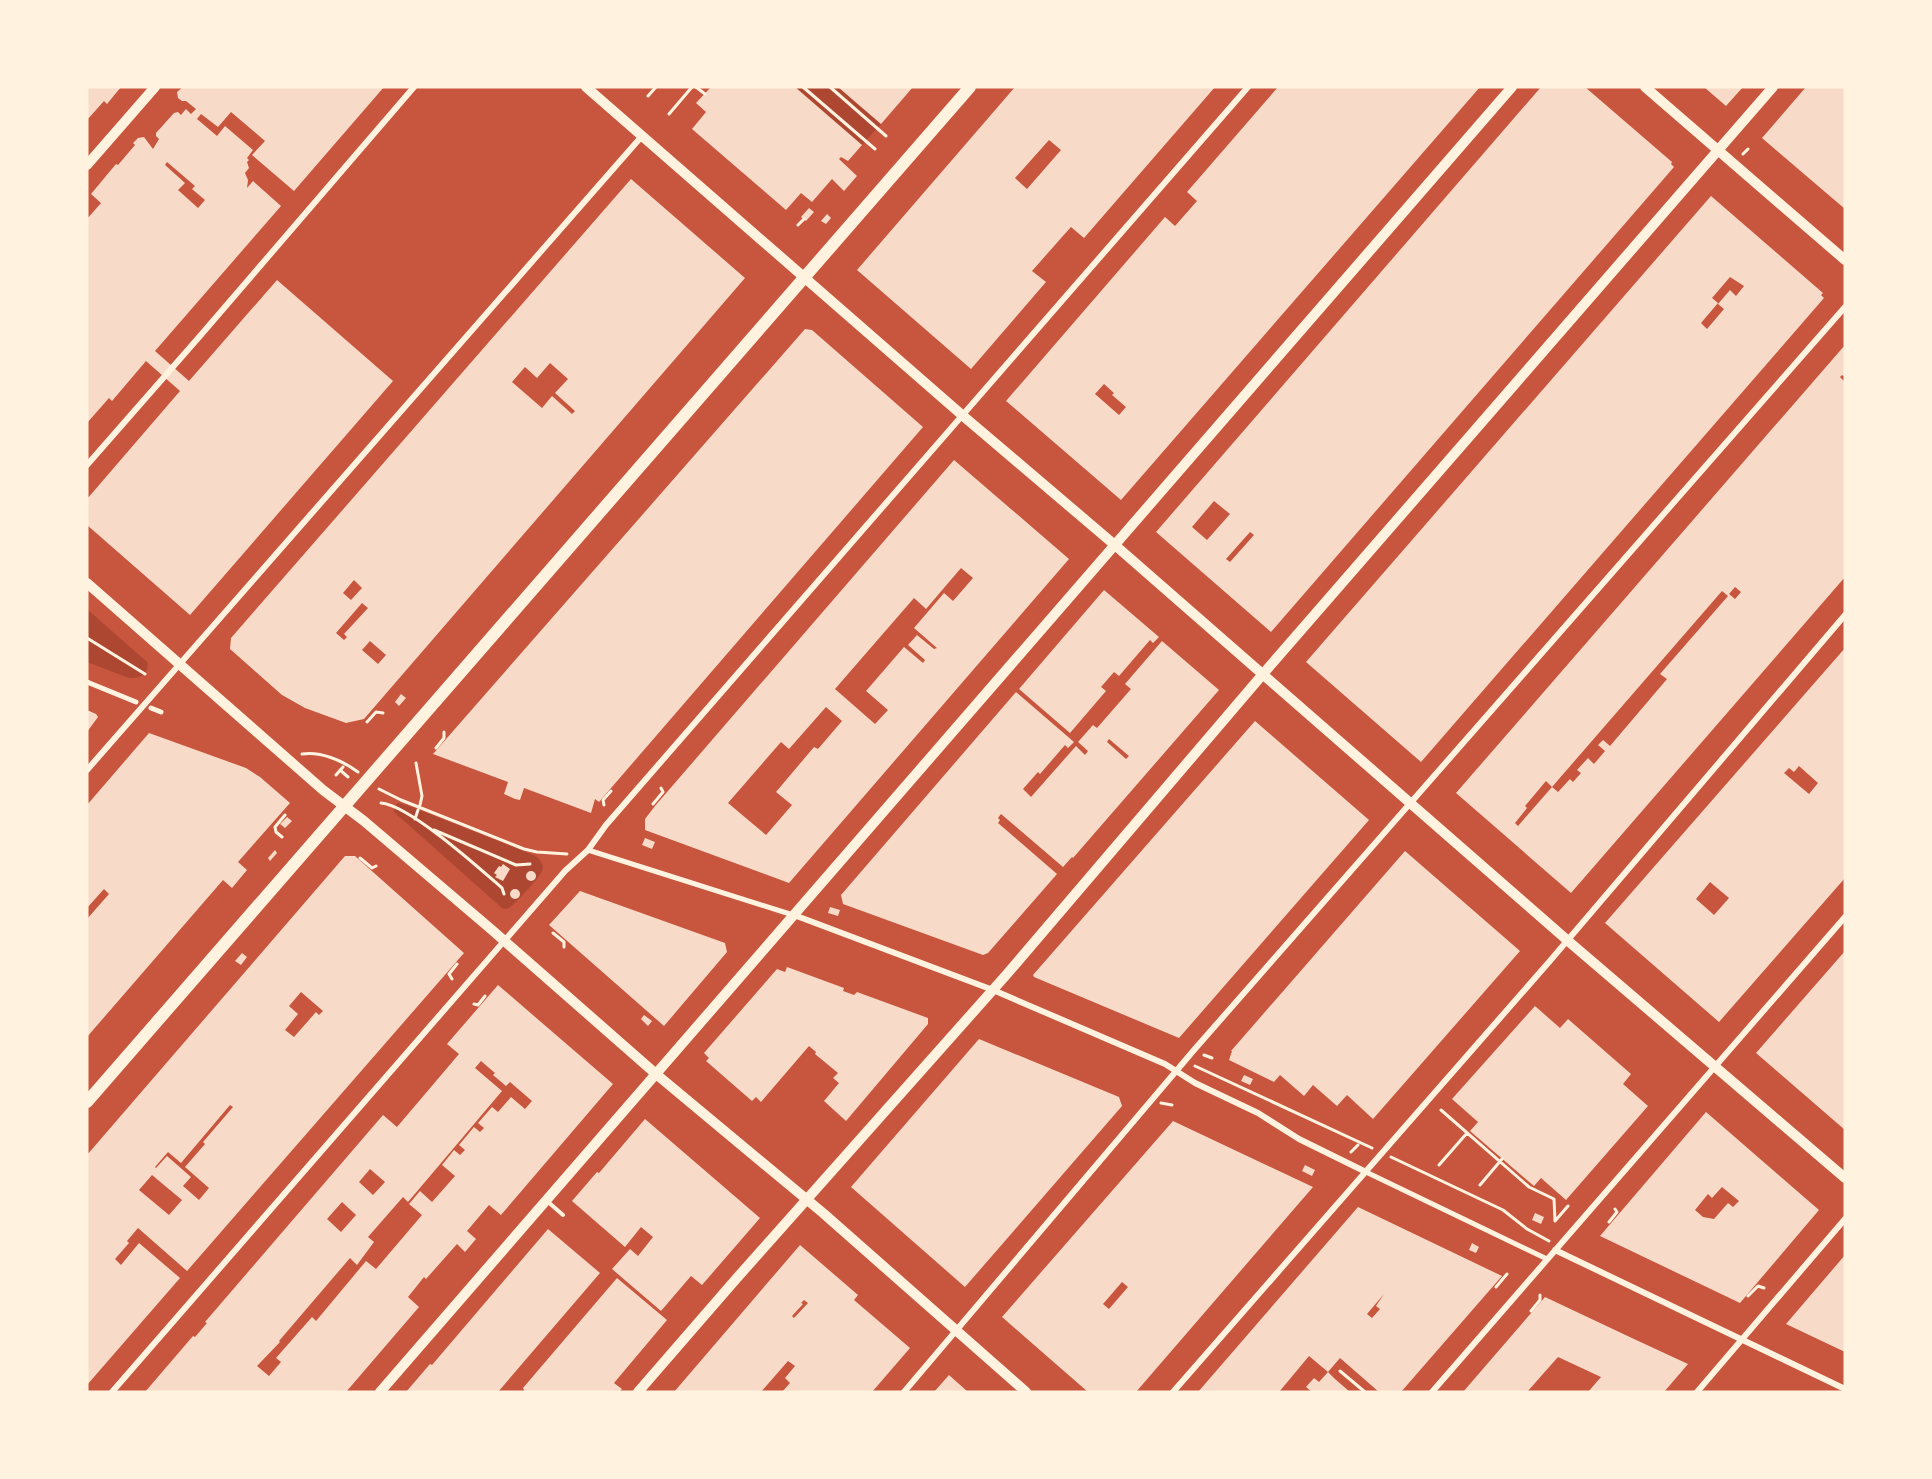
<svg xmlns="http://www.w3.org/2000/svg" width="1932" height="1479" viewBox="0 0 1932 1479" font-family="Lato,sans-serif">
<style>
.green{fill:#ae4732}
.building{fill:#f7dbc8;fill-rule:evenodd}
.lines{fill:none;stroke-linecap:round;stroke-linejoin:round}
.path{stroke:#fff3e0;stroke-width:3}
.service{stroke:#fff3e0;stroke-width:4}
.pedestrian{stroke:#fff3e0;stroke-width:5}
.minor{stroke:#fff3e0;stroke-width:6}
.tertiary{stroke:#fff3e0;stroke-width:10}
.secondary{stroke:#fff3e0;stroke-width:10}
.primary{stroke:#fff3e0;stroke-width:12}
</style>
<rect width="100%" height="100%" fill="#c8553d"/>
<path class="green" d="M795 87H838L881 124 862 145Z
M87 609 147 662C150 674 140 679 129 678L87 662Z
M398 803 412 807 536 856C540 860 543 863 543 868 541 878 519 898 512 906L507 909 502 908 394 812V807Z"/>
<path class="building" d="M87 87H121L107 104 104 101 87 120Z
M183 87H384L294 191 252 155 265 141 231 112 218 127 201 114 197 119 217 136 225 126 253 150 247 158 249 160 247 162 249 168 245 173 248 180 247 188 253 181 281 206 155 351 189 381 277 280 393 381 190 615 87 525V499L180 391 146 361 112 401 109 398 87 423V219L101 203 91 194 116 164 118 165 135 145 133 143 138 138 144 137 153 149 159 139 156 136V133L174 113 178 112 181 115 186 109 191 114 196 109 186 101H182L178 98 177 92ZM167 162 195 186 192 189 205 200 198 208 178 190 185 183 165 165Z
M711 87H795L862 145 848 161 841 157 839 159 857 176 844 191 832 179 812 202 801 193 786 210 692 129 706 112 696 103Z
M838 87H913L881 124Z
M1015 87H1215L1084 238 1071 227 1062 237 1032 271 1046 282 971 369 857 270ZM1049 140 1061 150 1027 189 1015 178Z
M1278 87H1480L1121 500 1006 401 1165 217 1175 226 1197 201 1187 192ZM1104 384 1114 393 1112 395 1126 407 1119 415 1095 394Z
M1541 87H1585L1672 162 1671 164 1674 167 1271 632 1156 532ZM1214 501 1230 514 1207 540 1192 527ZM1250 532 1254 535 1230 562 1226 559Z
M1704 87H1743L1726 106Z
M1806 87H1845V209L1762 138Z
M631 179 745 278 364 719 346 723 305 708 282 695 230 649 231 638ZM550 363 568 379 555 393 575 411 572 414 552 396 542 408 512 382 525 367 537 378ZM354 580 362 588 351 600 343 593ZM362 603 368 608 344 634 347 637 344 640 336 633ZM370 641 386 655 378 664 362 650Z
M1711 196 1823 293 1821 295 1824 298 1421 762 1306 662ZM1730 277 1744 286 1736 296 1730 290 1718 304 1724 309 1707 329 1701 323 1718 303 1712 298Z
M809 208 814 212 806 221 801 217Z
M827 214 831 218 826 224 821 221Z
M805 329 812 330 923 427 599 802 595 799 591 813 524 788 520 800 515 799 504 794 508 782 433 754Z
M1845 345V377L1842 375 1840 377 1845 382V577L1571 893 1456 793ZM1735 587 1741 592 1735 599 1729 594ZM1722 591 1728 596 1660 674 1667 679 1610 746 1603 740 1598 745 1605 751 1594 764 1588 758 1577 770 1581 773 1573 782 1570 779 1558 792 1552 787ZM1546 781 1552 787 1518 826 1515 823 1527 808 1525 806Z
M954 460 1069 559 789 883 645 830V819L655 806ZM961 568 973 578 953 601 944 593 914 628 937 648 934 649 917 635 908 645 925 660 923 663 904 647 866 691 888 710 875 724 835 689 914 598 926 609ZM826 707 842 721 818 749 814 747 776 792 792 805 766 835 728 803 781 742 789 749Z
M1104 590 1159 637 1153 643 1150 640 1119 676 1114 672 1101 687 1106 691 1070 733 1019 689Z
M1162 641 1219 690 1073 858 1072 857 1063 867 1001 814 998 818 1000 820 998 823 1057 874 988 953 983 955 843 904 841 895 1016 692 1074 742 1068 748 1065 745 1040 774 1038 772 1023 789 1031 797 1076 746 1085 755 1088 751 1078 742 1093 725 1097 728 1131 689 1125 684ZM1109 739 1129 756 1126 759 1107 742Z
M1845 648V878L1719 1022 1605 923ZM1799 766 1818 783 1809 794 1784 773 1789 768 1794 772ZM1710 882 1729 898 1714 915 1696 899Z
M401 694 406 698 399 706 395 702Z
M87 710 96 714 98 717 87 732Z
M1255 721 1369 820 1179 1038 1034 977 1033 975Z
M149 733 246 768 260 777 290 803 238 862 247 870 232 888 223 880 87 1037V919L109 894 104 889 87 908V805Z
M287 817 292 821 285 828 280 824Z
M645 838 655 842 652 849 642 845Z
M275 850 277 853 270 861 268 858Z
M1405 851 1520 951 1373 1119 1347 1095 1337 1106 1313 1085 1304 1096 1280 1075 1274 1082 1229 1060 1232 1051H1231Z
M345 856H355L464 953 187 1271 138 1228 127 1241 129 1243 115 1259 121 1265 139 1243 180 1278 87 1385V1155ZM301 992 323 1011 319 1015 316 1012 294 1037 285 1030 298 1014 289 1006ZM230 1105 233 1107 203 1142 205 1144 185 1167 209 1188 199 1200 183 1186 191 1177 167 1156 156 1168 155 1167 168 1152 181 1163ZM152 1175 182 1200 169 1215 139 1190Z
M503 864 510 869 503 881 495 877 497 875 494 873 499 866 501 867Z
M526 876a5 5 0 1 1 10 0a5 5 0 1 1-10 0Z
M510 894a5 5 0 1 1 10 0a5 5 0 1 1-10 0Z
M580 891 725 943 727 952 664 1026 549 925Z
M830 907 840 910 838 916 828 913Z
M1845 951V1130L1756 1053Z
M242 953 247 957 241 965 235 961Z
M787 967 844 988 843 991 854 995 857 992 928 1018V1024L846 1121 824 1101 839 1083 833 1078 838 1073 815 1054 816 1052 809 1046 761 1102 756 1097 752 1101 706 1061 709 1058 704 1053 777 969 785 972Z
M498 985 613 1084 501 1215 489 1205 467 1231 476 1239 465 1252 457 1244 426 1279 424 1277 408 1297 419 1307 346 1392H145L193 1336 195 1337 207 1323 205 1322 383 1115 397 1127 459 1054 447 1044ZM481 1061 495 1073 493 1075 506 1086 510 1082 532 1101 525 1109 511 1097 498 1112 492 1107 478 1123 484 1128 480 1132 474 1127 459 1145 465 1150 460 1155 454 1150 442 1165 455 1176 432 1202 420 1191 409 1204 422 1215 376 1269 366 1261 316 1321 312 1317 276 1358 281 1362 269 1376 257 1366 280 1342 279 1341 350 1258 357 1265 374 1242 368 1237 403 1197 408 1202 502 1091 475 1068ZM370 1169 385 1182 373 1195 359 1182ZM342 1202 356 1215 341 1232 327 1219Z
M1535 1006 1560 1028 1568 1019 1631 1074 1623 1084 1648 1106 1566 1200 1541 1178 1534 1186 1470 1131 1478 1122 1452 1099Z
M644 1015 652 1021 648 1026 641 1019Z
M979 1039 1119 1097 1122 1106 965 1287 851 1187Z
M1244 1075 1253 1079 1250 1085 1241 1081Z
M1706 1112 1819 1210 1740 1303 1600 1236ZM1722 1187 1739 1201 1733 1207 1728 1203 1714 1219 1703 1217 1695 1210 1708 1194 1712 1198Z
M645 1119 760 1218 702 1285 691 1276 661 1311 612 1269 630 1249 638 1256 653 1237 641 1227 625 1247 572 1201 597 1172 599 1173Z
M1173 1121 1313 1187 1136 1392H1088L1002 1317ZM1122 1282 1128 1287 1109 1309 1103 1304Z
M1305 1165 1315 1170 1312 1176 1302 1171Z
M1358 1207 1502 1276 1401 1392H1379L1340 1358 1328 1372 1309 1356 1279 1392H1198ZM1384 1294 1376 1306 1380 1309 1372 1318 1367 1314Z
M1535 1213 1544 1217 1541 1224 1532 1220Z
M548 1229 600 1273 498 1392H406L430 1364 432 1365Z
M1472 1243 1479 1247 1476 1253 1469 1250Z
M800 1245 858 1295 854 1300 910 1348 872 1392H782L790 1383 785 1378 795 1366 788 1361 761 1392H674ZM804 1300 808 1303 794 1318 792 1316 803 1304 801 1303Z
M1845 1255V1352L1786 1324Z
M617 1278 667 1320 614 1383 622 1389 619 1392H523L524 1390 523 1388Z
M1545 1297 1634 1339 1688 1364 1664 1392H1588L1601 1377 1558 1357 1527 1392H1463Z
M1328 1372 1335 1379 1350 1392H1312L1306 1387 1314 1378 1319 1382Z
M949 1375 968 1392H934Z"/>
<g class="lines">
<path class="path" d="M696 87 705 94
M803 87 875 149
M830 87 886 136
M648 96 656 87
M669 114 692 87
M1743 154 1748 149
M798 225 804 219
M87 638 145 674
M367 722 376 712 383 713
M436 748 444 738V732
M302 754C321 751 343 761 358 772
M416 763 422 796 420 805
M340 770 348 777
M336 775 343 767
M379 789 401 800 524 849 537 852 567 854
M381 803C409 805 478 867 502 888L504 894
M653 804 663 792 661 788
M604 805 603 800 611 791
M415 819 418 810
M434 830 516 865 530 864
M282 837 276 832 275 827 285 815
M360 858 372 868 376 866
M553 933 564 942V947
M452 979 449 974 457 964
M474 1004 478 1005 485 996
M1204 1055 1212 1058
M1195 1066 1372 1148
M1161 1103 1172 1105
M1441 1110 1529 1187 1554 1199 1555 1221
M1351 1152 1358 1145
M1391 1157 1503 1210 1527 1229 1549 1241
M1439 1165 1467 1133
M1480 1185 1502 1159
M1555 1221 1568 1206
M1609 1222 1617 1212 1615 1209
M1496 1287 1507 1274
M1748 1296 1758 1286 1764 1288
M1531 1311 1540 1300V1295
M1340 1371 1365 1392"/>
<path class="service" d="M547 1201 563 1215"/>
<path class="pedestrian" d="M87 682 136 702
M151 708 161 712
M588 850 793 915
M1366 1172 1547 1259"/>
<path class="minor" d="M87 465 200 336 414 87
M87 770 642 136
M794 915 993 990 1165 1064 1195 1083 1258 1113 1299 1139 1366 1172
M1555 1250 1845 1389
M112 1392 565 871 588 850 606 825 1248 87
M904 1392 1194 1050 1845 307
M1173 1392 1549 962 1845 615
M1432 1392 1845 917
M1697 1392 1845 1219"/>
<path class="tertiary" d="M87 165 155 87"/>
<path class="secondary" d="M586 87 962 415 1116 546 1567 940 1845 1178
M1645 87 1845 260
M87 583 323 790 364 821 492 930 656 1074 823 1213 1026 1392
M380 1392 1512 87
M638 1392 736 1279 1007 974 1263 674 1773 87"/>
<path class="primary" d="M87 1102 970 87"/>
</g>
<rect width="1932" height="1479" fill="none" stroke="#fff3e0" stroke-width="177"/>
</svg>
